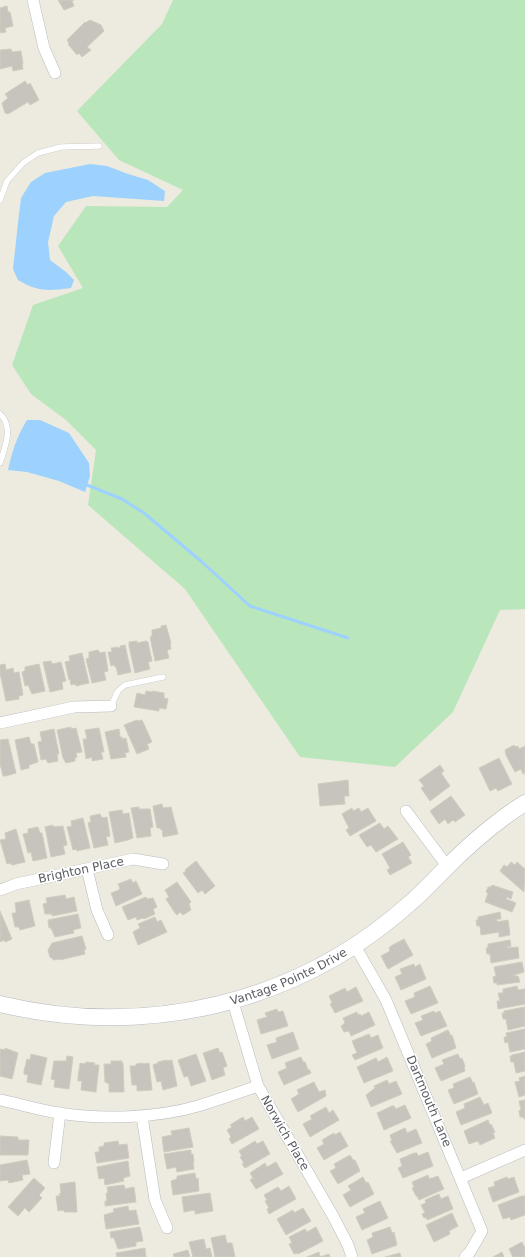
<svg xmlns="http://www.w3.org/2000/svg" width="525" height="1257" viewBox="0 0 525 1257" font-family="'DejaVu Sans',sans-serif">
<style>
.green{fill:#bae6bb}
.water{fill:#9dd2ff}
.lines{fill:none;stroke-linecap:round;stroke-linejoin:round}
.stream{stroke:#9dd2ff;stroke-width:3}
.building{fill:#c7c4bd;stroke:#d1ccbe}
.lane-casing{stroke:#b8bac0;stroke-width:6}
.street-casing{stroke:#b8bac0;stroke-width:12}
.secondary-casing{stroke:#b6b9c0;stroke-width:17}
.lane{stroke:#fff;stroke-width:5.5}
.street{stroke:#fff;stroke-width:11}
.secondary{stroke:#fff;stroke-width:16}
.labels{text-anchor:middle;stroke-width:3;stroke-linejoin:round;paint-order:stroke}
.street-label{font-size:12px;fill:#595c62;stroke:#fff}
</style>
<rect width="100%" height="100%" fill="#edeadf"/>
<path class="green" d="M173 0H525V609L500 610 453 712 395 767 300 757 185 589 88 505 96 450 66 420 31 394 12 365 33 305 83 288 58 246 86 206 167 207 183 190 119 160 77 111 162 24Z"/>
<path class="water" d="M90 164 107 166 128 174 148 180 165 191 164 201 93 196 66 202 54 216 48 242 50 260 66 272 74 280 71 288C48 291 38 292 18 280L13 269 18 223 21 198 31 182 45 173Z
M27 420H40L69 433 89 463 90 476 85 492 59 481 27 472 8 470C12 452 17 436 27 420Z"/>
<g class="lines">
<path class="stream" d="M87 485 122 499 144 513 202 562 250 606 348 638"/>
</g>
<path class="building" d="M58 0H74L72 1 74 6 64 10Z
M7 6 8 12H10L13 26 5 28 6 32 0 33V8Z
M90 20 101 25 104 31 87 47 91 50 82 57 79 53 77 55 68 44 69 43 67 40 85 22V23Z
M11 49 12 52 21 51 23 64H22L23 69 13 71 12 66 0 69V50Z
M25 81 28 85 30 83 39 100 30 105 28 102 8 114 5 113 2 103 8 98 5 94Z
M166 625 171 643H170L171 649 167 650 169 658 155 661 150 637 152 636V630L161 628V626Z
M137 641V643L146 641 148 642 152 661 148 662 150 669 135 673 129 646V642Z
M125 645 131 672 118 675 116 667H115L114 665 111 666 108 652H112L111 648 118 647V648H120V646Z
M98 650 100 653 105 652 108 671 104 672 106 680 92 683 86 659 89 658V652Z
M82 653 89 683 76 686 75 684 71 685 70 679 69 680 65 662 70 661 69 656Z
M51 661 52 664 61 662 66 681 62 682 63 689 50 692 43 662Z
M5 664 6 670 13 668 14 673 19 672 23 695 19 696V699L6 701 0 673V665Z
M39 664 45 691 32 694 28 685 25 686 22 672 25 671V667Z
M146 691 152 692V691L164 693V698L168 699 166 709 159 708V711L134 707 137 693 145 695Z
M137 720 138 721 142 720 152 742 147 744 149 749 137 754 124 725Z
M71 727V729L76 728 82 752 76 753 77 757 75 758V761L66 763 63 758 57 730Z
M99 728 104 752H101L103 759 92 761V757L86 759 83 739H87L85 730Z
M54 729 59 754H57L58 761 48 763 46 759 41 760 38 742 42 741 40 732Z
M119 729 120 737H122V739L126 738 129 752 125 753 126 757 111 759 105 732Z
M29 737 31 744H34L38 762 29 765V768L21 770 15 740Z
M8 739 16 773 6 776H3L1 767H0V740Z
M514 745 515 747 518 746 519 749 525 746V773L523 774 521 769 515 772 506 755 505 750Z
M499 758 512 784 498 791 496 788 490 791 479 768Z
M440 765 444 771 441 773 450 786 430 801 421 788 424 786 419 780Z
M348 780 349 796H344L345 804 320 806 318 784Z
M451 796 465 815 455 822 453 820 448 824 445 819 439 824 430 811Z
M162 804 163 808 171 807 178 834 163 837 162 829 161 830 160 828H157L153 806Z
M139 807V809H150L153 827 150 828 151 836 137 838 131 808Z
M352 808 353 811 359 808 361 812 368 808 376 821 350 836 346 830 349 828 342 814Z
M122 810 123 814 129 813 133 838 128 840 115 843 109 812Z
M100 814 102 818 107 817 110 836 106 837 108 845 94 848 88 823 91 822 90 816Z
M83 818 90 848 77 851 76 849 73 850 67 827 72 826 71 821Z
M380 823 384 829 388 826 398 839 376 852 371 845 367 847 359 835Z
M53 825V827L63 826 67 845 63 846 65 854 51 857 45 827Z
M38 827 40 833H42L47 858 33 861 31 852 28 853 23 834 28 833V829Z
M16 829 25 862 12 865 10 863 7 864 0 840 6 839 5 833Z
M403 842 411 855 408 857 412 863 390 875 387 870 390 868 382 854Z
M196 861 215 886 205 894 202 890 198 893 183 873 186 871 185 870Z
M511 862 515 865 517 862 525 869 524 892 500 871 504 865 507 867Z
M131 879 133 883 136 881 142 894 116 906 111 893 119 890 120 888 118 884Z
M177 882 191 902 189 904 191 910 183 915 180 912 177 915 175 913 166 899 169 897 165 890Z
M492 885 513 892 511 899 507 897 506 899 516 903 512 912 485 902 488 893 486 892 488 887H491Z
M65 895 66 899 74 897 77 911 52 916V914H45L43 904 47 903 46 898Z
M146 897 147 899 153 898 157 907 153 909 155 914 144 919 143 918 137 920 136 917 128 920 122 907Z
M29 900 35 926 20 930 19 927H15L12 913H16V910L15 903Z
M0 911 12 939 5 942 4 940 0 942Z
M500 912 501 919H497V922L508 920 510 935 499 937V932L481 935 480 926H477L476 920H478V917Z
M78 914 81 928 73 930 74 933 55 937 51 928H49L48 920Z
M155 917 157 922 161 920 167 932 138 945 133 932 140 928 138 924Z
M82 936 86 949 84 950 85 954 60 960V959L54 960 50 957 48 950 52 943Z
M404 939 413 955 388 969 381 956 390 951 389 948 391 946Z
M510 940 511 946 507 947V948L518 947 519 958 491 963 490 954H487L486 948H488V944Z
M522 962 524 972 514 975V976H518L520 982 497 985V983H494L493 977 496 976 494 967Z
M414 964 415 967 420 964 426 979 401 990 395 977 402 974 400 969Z
M430 986 438 1003 411 1014 405 1001 415 997 414 993Z
M517 986 518 990 525 989V1004L498 1009 497 1001H500L498 993H503V989Z
M356 987 363 1001 335 1013 330 1004 332 1003 329 996 345 988 347 992Z
M525 1007V1026L508 1030 506 1019H503L502 1013H504V1011Z
M277 1009 278 1012 283 1011 288 1026 261 1034 257 1020 267 1017 265 1013Z
M434 1011 435 1013 440 1011 447 1026 421 1036 415 1023 423 1020 421 1016Z
M357 1012 358 1015 360 1014 361 1016 369 1012 375 1025 351 1036 349 1031 344 1032 341 1026 345 1023 343 1018Z
M525 1029V1049L510 1052 508 1042 505 1043 504 1037H507L506 1033Z
M448 1030 451 1036 452 1035 456 1048 432 1058 426 1044 432 1041 431 1038Z
M293 1032 299 1049 272 1059 267 1045 277 1042 276 1038Z
M369 1034 371 1038 378 1035 383 1048 355 1060 352 1055 357 1053 352 1041Z
M5 1048 18 1053 12 1079 0 1076V1049L5 1050Z
M218 1048 220 1053 222 1052 227 1066 223 1068 225 1075 212 1080 203 1053Z
M525 1052V1071L516 1073 514 1062H511L510 1056H512V1055Z
M31 1054 47 1058 41 1085 27 1082 28 1075 24 1074V1071L27 1059 30 1060Z
M196 1054 206 1081 191 1086 188 1076 184 1077 178 1060Z
M458 1054 460 1059 462 1058 465 1066 464 1067 465 1071 441 1081 435 1068 444 1064 442 1060Z
M67 1056 73 1057 69 1089 54 1087 55 1080 51 1079 54 1061H66Z
M301 1057 303 1062H305L308 1070 309 1069 311 1073 284 1085 278 1072 287 1068 285 1063Z
M387 1057 393 1071 364 1083 357 1067 376 1058 378 1062Z
M167 1060V1061L172 1060 177 1086 163 1090 161 1081 157 1082 153 1065 158 1063V1062Z
M111 1061H122V1063H123L124 1092H109V1084L105 1082 104 1064H111Z
M86 1062 95 1063 94 1065H99L96 1092 81 1090 82 1081H78V1078L80 1063 85 1064Z
M143 1063V1064L149 1063 152 1090 137 1091V1085H132L130 1066H136V1064Z
M525 1076V1095L519 1097 515 1082 520 1081 519 1078Z
M470 1077 473 1083 474 1082 478 1094 454 1104 448 1090 454 1088 453 1084Z
M387 1080 389 1084 396 1081 402 1094 371 1107 366 1095 375 1088 374 1086Z
M314 1082 319 1092 325 1090 326 1096 298 1112 291 1099 299 1094 297 1090Z
M480 1097 484 1105 488 1103 492 1113 461 1125 456 1112 465 1108 464 1104Z
M525 1100V1119H524L523 1117H520L519 1111 521 1110 519 1101Z
M405 1105 411 1118 384 1130 377 1113 392 1106H394L396 1109Z
M326 1107 329 1113 333 1110 339 1120 310 1137 303 1124 312 1119 310 1116Z
M243 1117 245 1121 252 1117 259 1129 232 1144 229 1139 231 1137 227 1130 232 1127 230 1125Z
M488 1120 490 1125 491 1124 495 1132 493 1133 495 1138 480 1145 478 1141 469 1144 464 1131Z
M189 1128 193 1147 164 1152 162 1137 172 1135 171 1131Z
M405 1128 407 1133 416 1129 422 1143 397 1153 390 1141H392L390 1135Z
M340 1132 348 1146 324 1160 317 1148 324 1144 322 1140 334 1133 335 1135Z
M0 1136 18 1137V1140H29L28 1155H0Z
M118 1141 119 1145 127 1144 129 1158 97 1163 95 1152H99V1147L104 1146V1143Z
M255 1141 257 1144 263 1141 270 1154 245 1168 242 1164 244 1163 240 1157 242 1156 239 1151Z
M191 1150V1154H193L194 1162 193 1163 194 1169 177 1172 176 1167 167 1169 164 1154Z
M428 1152 433 1166 403 1178 398 1168 402 1166 400 1159 414 1153H417L418 1156Z
M350 1155 353 1160H355L360 1171 338 1184 330 1171 336 1168 334 1164Z
M27 1160 30 1174 22 1175 23 1180 9 1183 8 1180 0 1181V1165Z
M128 1161 130 1176 123 1178 124 1181 105 1185 104 1178 99 1179 97 1167Z
M276 1162 283 1174 256 1189 250 1180 253 1178 250 1173 265 1163 267 1167Z
M195 1173 196 1179 198 1178 199 1191 173 1195 171 1181 177 1179V1176Z
M428 1175 429 1179 438 1176 444 1189 419 1200 417 1196H416L412 1188 414 1187 412 1182Z
M363 1177 366 1183 368 1182 374 1194 350 1207 343 1195 351 1190 348 1186Z
M507 1177 508 1179 514 1177 519 1192 493 1202 488 1188 495 1186 494 1182Z
M34 1178 45 1188 39 1195 42 1198 29 1212 24 1207V1209L18 1216 8 1207Z
M75 1182 77 1212H64V1210L58 1211 56 1196H60L59 1194 61 1193 60 1184Z
M124 1185 125 1189 134 1187 136 1202 105 1206V1201H107L106 1193H108L107 1187Z
M289 1186 296 1199 269 1214 267 1209 269 1208 265 1201 267 1200 264 1195 278 1187 281 1191Z
M210 1193 213 1211 195 1214V1210L184 1212 182 1197Z
M439 1194 441 1199 448 1196 453 1209 427 1220 426 1217 424 1218 422 1214 425 1213 421 1205 426 1203 425 1200Z
M522 1196H525V1215L511 1220 510 1217 503 1219 498 1205Z
M380 1201 388 1218 362 1230 356 1217 365 1213 363 1209Z
M128 1206 129 1211 136 1210 139 1224 106 1229 104 1215 114 1212 113 1209Z
M303 1208 311 1221 286 1235 277 1219 293 1210 294 1213Z
M452 1213 458 1226 449 1231 450 1234 434 1242 426 1225Z
M140 1227 143 1241 136 1242V1246L118 1249 114 1238H111L110 1232Z
M316 1227 323 1241 298 1254 297 1253 294 1254 289 1244 292 1243 289 1237 305 1229 307 1232Z
M390 1227 392 1233 394 1232 397 1245 372 1254 367 1240 373 1237 372 1233Z
M225 1235 227 1243H232L235 1257H215L211 1238Z
M204 1239 206 1249 210 1248 212 1257H193L189 1242Z
M522 1242 525 1248V1257H513L509 1249Z
M145 1248 146 1257H117L116 1253Z
M188 1250 190 1257H174L173 1254Z
M319 1252 320 1257 329 1254 330 1257H307Z
M502 1252 504 1257H493Z
M400 1253 401 1257H385Z"/>
<g class="lines">
<defs>
<path id="lane" d="M0 200 7 181 23 163 38 153 61 147 99 146
M0 414C14 427 5 447 0 463
M111 706 118 691 125 685 163 677"/>
<path id="street" d="M33 0 44 48 55 73
M0 723 74 707 111 706
M406 811 447 866
M87 869 97 910 108 935
M0 890 16 884 133 859 163 864
M355 946 386 1000 482 1231 470 1252 465 1257
M233 1002 258 1086 333 1216 348 1245 352 1257
M0 1100C20 1104 39 1110 59 1113 101 1120 157 1118 198 1106 218 1100 238 1093 258 1086
M142 1116 155 1200 167 1228
M54 1163 60 1113
M461 1178 525 1150"/>
<g id="secondary">
<path id="s1" d="M0 1004C146 1039 297 1004 409 904 422 893 434 880 446 868 470 844 496 821 525 803"/>
</g>
</defs>
<use href="#lane" class="lane-casing"/>
<use href="#street" class="street-casing"/>
<use href="#secondary" class="secondary-casing"/>
<use href="#lane" class="lane"/>
<use href="#street" class="street"/>
<use href="#secondary" class="secondary"/>
</g>
<g class="labels">
<g class="street-label">
<text transform="translate(81 870) rotate(-12)" y="4">Brighton Place</text>
<text dy="4" stroke="none"><textPath href="#s1" startOffset="296">Vantage Pointe Drive</textPath></text>
<text transform="translate(429 1101) rotate(67)" y="4">Dartmouth Lane</text>
<text transform="translate(285 1133) rotate(60)" y="4">Norwich Place</text>
</g>
</g>
</svg>
